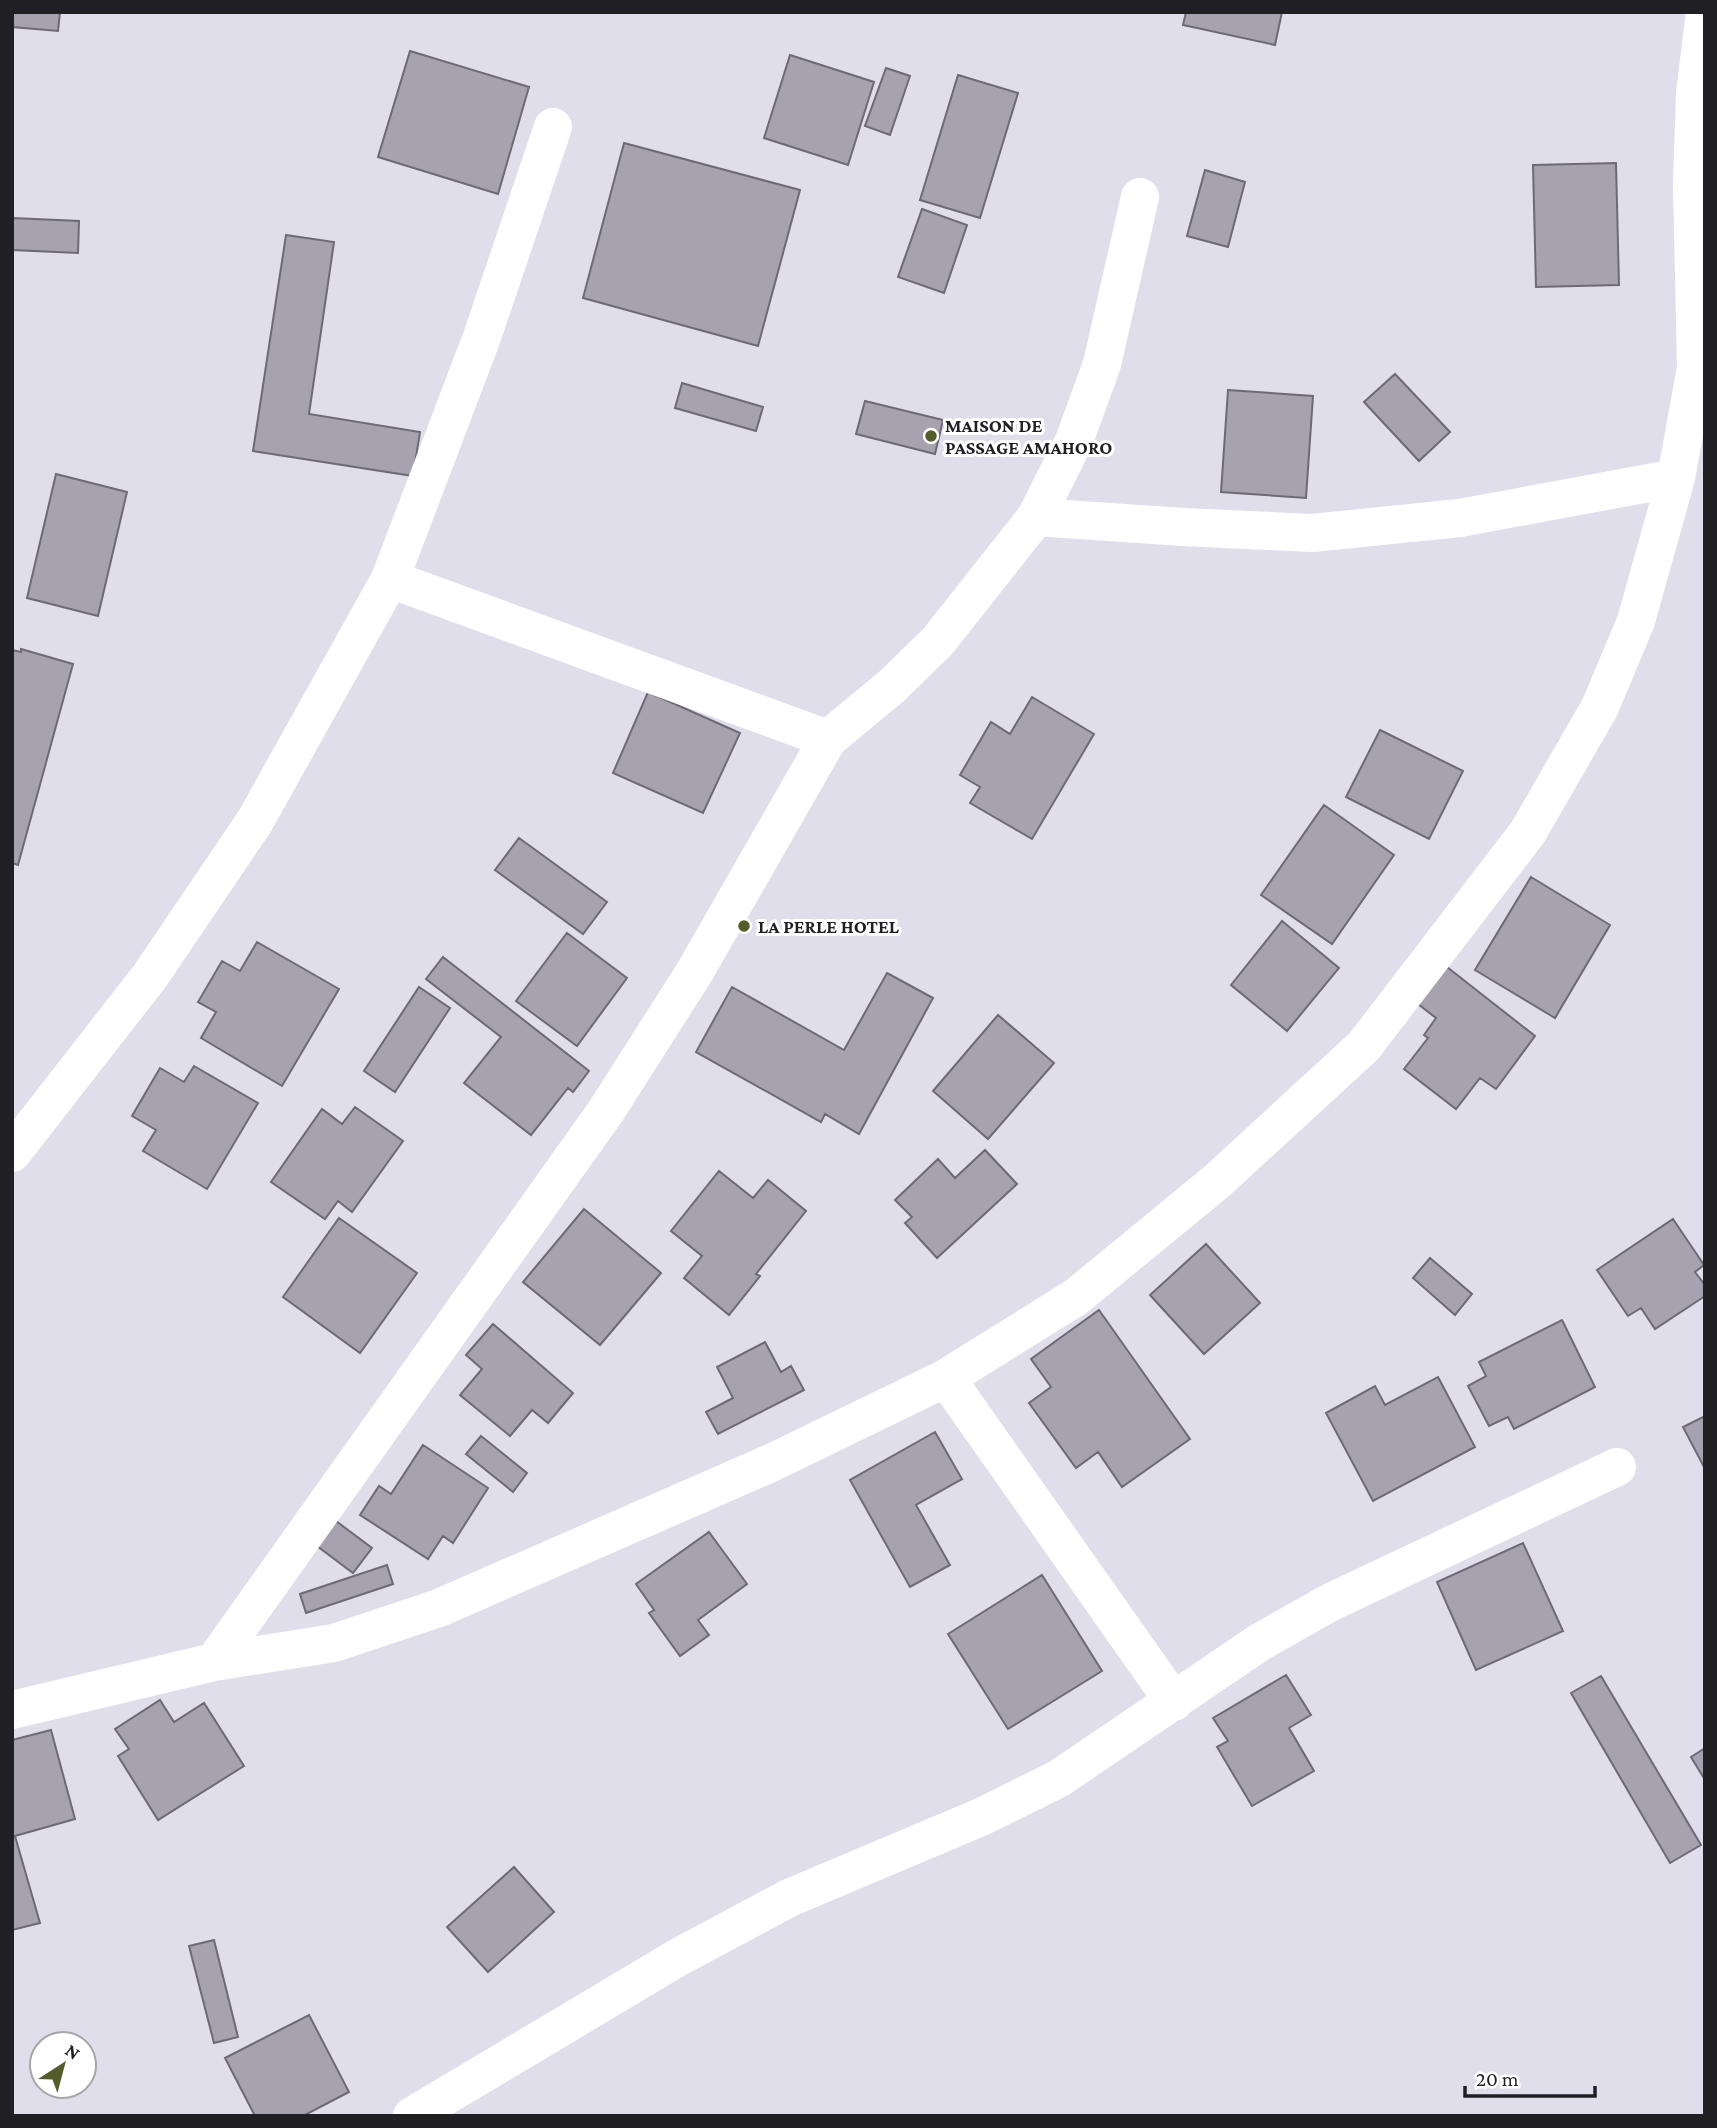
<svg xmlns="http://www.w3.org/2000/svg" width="1717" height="2128" viewBox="0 0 1717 2128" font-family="'Crimson Pro',serif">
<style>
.building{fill:#a6a2b0;stroke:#6d6a76;stroke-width:2}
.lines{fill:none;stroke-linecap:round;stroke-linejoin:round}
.minor{stroke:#fff;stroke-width:38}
.poi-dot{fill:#545c2b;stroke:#fff;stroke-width:2.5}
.labels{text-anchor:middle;stroke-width:6;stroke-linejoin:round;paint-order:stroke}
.poi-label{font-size:19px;font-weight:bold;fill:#201f24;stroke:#fff;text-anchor:start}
</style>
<rect width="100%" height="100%" fill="#e1deec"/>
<path class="building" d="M12 12H60L58 31 12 27Z
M1186 12H1282L1275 45 1183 25Z
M410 51 529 87 498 194 378 157Z
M790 55 874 82 848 165 764 138Z
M886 68 910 76 890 135 865 126Z
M958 75 1018 93 980 218 920 200Z
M624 143 800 190 758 346 583 298Z
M1616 163 1619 285 1536 287 1533 165Z
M1205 170 1245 182 1228 247 1187 236Z
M922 209 967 225 944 293 898 277Z
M12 218 79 221 78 253 12 250Z
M286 235 334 242 309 414 420 432 413 476 253 451Z
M1395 374 1450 432 1419 461 1364 402Z
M682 383 763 407 756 431 675 408Z
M1228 390 1313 396 1306 498 1221 492Z
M865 401 943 420 935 454 856 434Z
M56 474 127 492 98 616 27 598Z
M21 649 73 664 18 865 12 863V650L21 652Z
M648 692 740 733 703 813 613 773Z
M1032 697 1094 734 1032 839 970 803 980 787 960 775 991 722 1010 734Z
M1380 730 1463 771 1429 839 1346 797Z
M1324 805 1394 855 1332 944 1261 895Z
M519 838 607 902 583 934 495 870Z
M1531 877 1610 925 1555 1018 1475 970Z
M1282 921 1339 968 1287 1031 1231 985Z
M567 933 627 978 577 1046 516 1001Z
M257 942 339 989 282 1086 201 1038 216 1012 198 1002 222 961 240 971Z
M443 957 589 1071 573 1092 568 1088 531 1135 464 1083 501 1037 426 979Z
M1447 967 1535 1036 1496 1089 1480 1078 1456 1109 1404 1069 1428 1038 1424 1035 1436 1018 1418 1004Z
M887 973 933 998 859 1134 825 1114 821 1122 696 1052 732 987 844 1050Z
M419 987 450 1008 395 1092 364 1071Z
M998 1015 1054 1063 988 1139 933 1091Z
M194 1066 258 1103 207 1189 143 1151 156 1130 132 1116 160 1068 184 1082Z
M355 1107 403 1141 352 1212 338 1201 325 1219 271 1182 322 1109 342 1124Z
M985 1150 1017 1184 937 1258 905 1223 912 1217 895 1200 938 1159 955 1178Z
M719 1171 753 1198 768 1180 806 1211 756 1274 760 1276 729 1315 684 1278 702 1256 671 1231Z
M584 1209 661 1273 600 1345 523 1282Z
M339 1218 417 1273 360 1353 283 1297Z
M1673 1219 1704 1265 1695 1272 1705 1285V1296L1655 1329 1641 1308 1628 1316 1597 1270Z
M1206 1244 1260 1303 1204 1354 1150 1295Z
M1430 1258 1472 1294 1455 1315 1413 1278Z
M1099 1310 1190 1439 1122 1487 1098 1452 1076 1468 1029 1403 1051 1387 1031 1359Z
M1562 1320 1595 1387 1514 1429 1508 1417 1489 1426 1468 1386 1486 1376 1479 1362Z
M493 1324 573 1393 548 1423 532 1410 510 1436 460 1395 482 1369 466 1355Z
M765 1342 781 1372 791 1366 804 1390 718 1434 706 1412 733 1398 717 1367Z
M1438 1377 1475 1447 1373 1501 1326 1413 1375 1386 1385 1405Z
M1705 1416V1469L1683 1427Z
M935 1432 962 1479 916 1505 950 1565 910 1587 850 1480Z
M481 1436 527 1473 513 1492 466 1454Z
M423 1445 488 1488 453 1543 443 1536 428 1559 360 1515 379 1486 391 1494Z
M332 1518 372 1548 353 1573 313 1543Z
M709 1532 747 1584 698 1620 709 1635 680 1656 649 1613 654 1610 636 1584Z
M1523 1543 1563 1631 1476 1670 1437 1582Z
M387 1565 393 1584 306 1613 300 1594Z
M1042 1575 1102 1671 1008 1729 948 1634Z
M1286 1675 1311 1715 1289 1728 1314 1771 1252 1806 1217 1747 1228 1741 1213 1718Z
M1601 1676 1701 1845 1670 1863 1571 1693Z
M160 1700 174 1722 204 1703 244 1766 158 1820 118 1756 129 1749 115 1729Z
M51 1730 75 1819 15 1836 40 1923 12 1930V1740Z
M1705 1748V1780L1691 1757Z
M514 1867 554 1912 488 1972 447 1927Z
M214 1940 238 2037 214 2043 189 1946Z
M309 2015 349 2092 303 2116H255L225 2058Z"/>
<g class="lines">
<path class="minor" d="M1036 517 1183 527 1312 533 1460 518 1676 478
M390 579 828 739
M12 1153 150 976 255 821 390 579 482 337 553 127
M946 1378 1174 1702
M214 1662 606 1111 694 973 828 739 892 686 938 641 1036 517 1074 441 1102 364 1140 197
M12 1710 214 1662 334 1643 439 1608 771 1463 946 1378 1076 1297 1216 1182 1364 1046 1528 832 1600 707 1636 621 1676 478 1696 368 1692 185 1695 93 1705 12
M412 2116 677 1958 789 1898 981 1817 1058 1779 1260 1642 1331 1602 1617 1467"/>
</g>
<g class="poi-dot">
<circle cx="931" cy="436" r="7"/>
<circle cx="744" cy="926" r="7"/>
</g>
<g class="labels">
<g class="poi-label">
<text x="945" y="432">MAISON DE<tspan x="945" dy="22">PASSAGE AMAHORO</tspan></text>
<text x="758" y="933">LA PERLE HOTEL</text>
</g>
</g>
<rect width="1717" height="2128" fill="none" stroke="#201f24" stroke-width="28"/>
<g transform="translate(63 2065) rotate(36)"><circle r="33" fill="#ffffff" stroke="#a6a5a7" stroke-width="2"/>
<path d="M0-5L12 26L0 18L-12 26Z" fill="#545c2b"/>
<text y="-10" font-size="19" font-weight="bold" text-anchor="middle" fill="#201f24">N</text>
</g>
<path d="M1465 2086v10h130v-10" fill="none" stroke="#201f24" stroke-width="3.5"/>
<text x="1476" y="2086" font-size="21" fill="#201f24" stroke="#ffffff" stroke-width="5" paint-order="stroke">20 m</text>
</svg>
